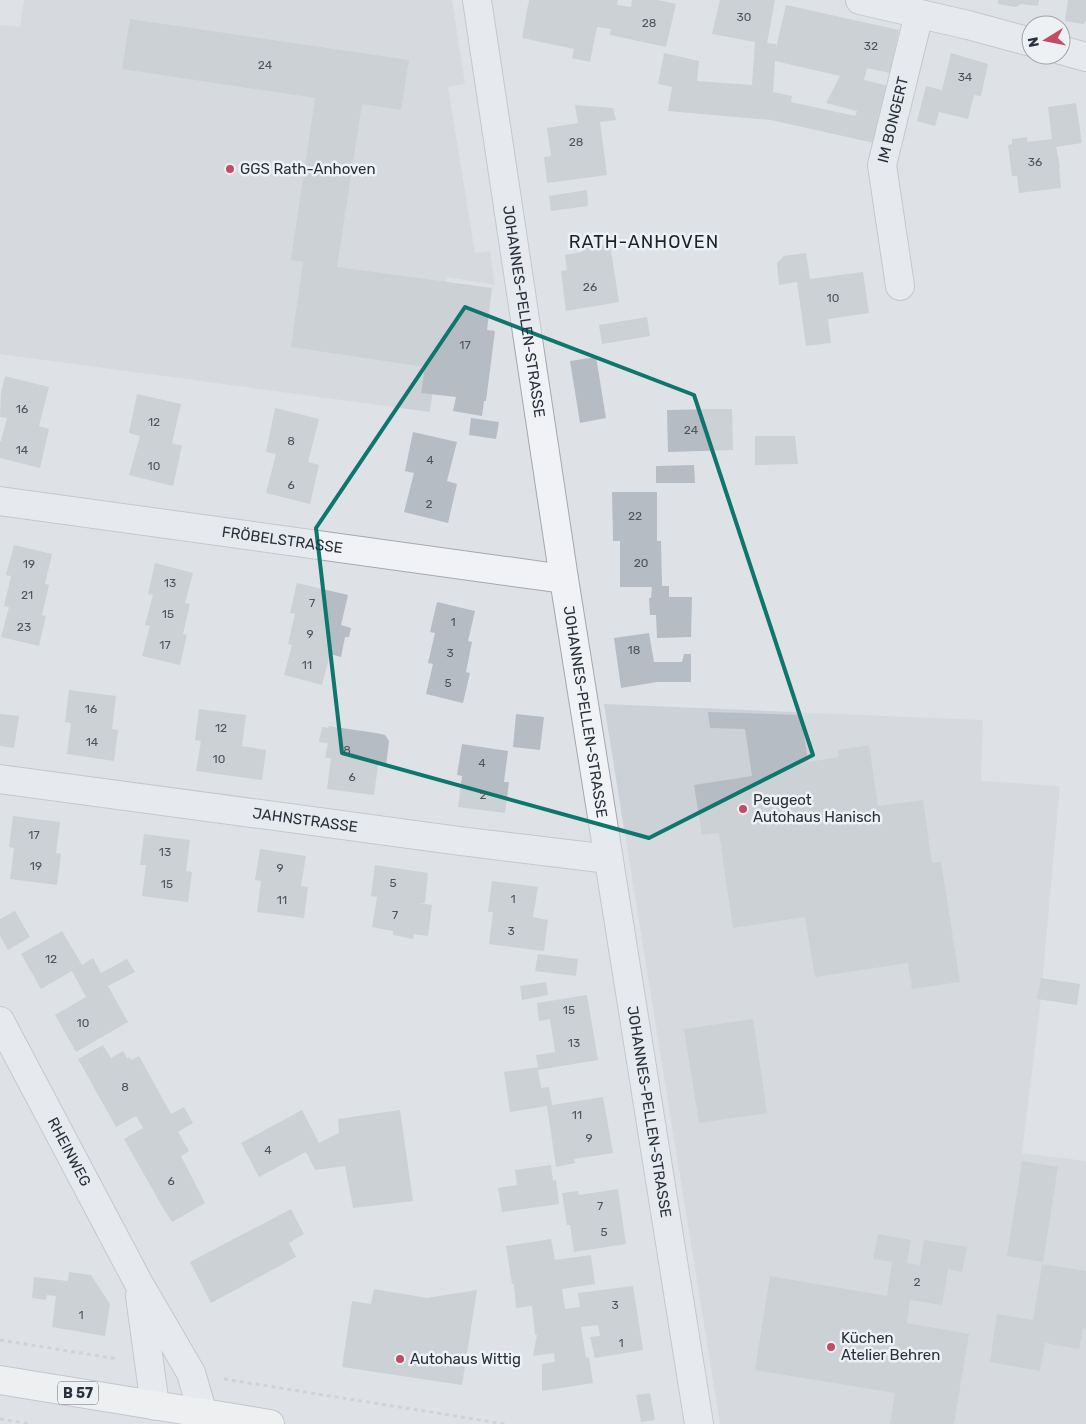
<svg xmlns="http://www.w3.org/2000/svg" width="1086" height="1424" viewBox="0 0 1086 1424" font-family="Rubik,sans-serif">
<style>
.built{fill:#ccd1d8}
.building{fill:#b6bcc3;fill-rule:evenodd}
.lines{fill:none;stroke-linecap:round;stroke-linejoin:round}
.minor-casing{stroke:#a4a9b0;stroke-width:30}
.major-casing{stroke:#9ea7b1;stroke-width:30}
.path{stroke:#bcc0c5;stroke-width:3;stroke-dasharray:4 4;stroke-linecap:butt}
.minor{stroke:#f0f2f5;stroke-width:28}
.major{stroke:#fff;stroke-width:28}
.marked{fill:none;stroke:#0f766e;stroke-width:4;stroke-linejoin:round}
.poi-dot{fill:#c44b66;stroke:#edf1f4;stroke-width:2}
.labels{text-anchor:middle;stroke-width:5;stroke-linejoin:round;paint-order:stroke}
.number-label{font-size:12px;fill:#4c545e}
.shield{fill:#edf1f4;stroke:#636b73;stroke-width:1}
.shield-label{font-size:14px;font-weight:bold;fill:#28313c}
.street-label{font-size:15px;fill:#28313c;stroke:#edf1f4}
.poi-label{font-size:15px;fill:#28313c;stroke:#edf1f4;text-anchor:start}
.quarter-label{font-size:18px;letter-spacing:1px;fill:#1b222d;stroke:#edf1f4}
</style>
<rect width="100%" height="100%" fill="#dee2e6"/>
<path class="built" d="M24 0H452L465 84 448 87 475 253 490 251 495 285 447 277 430 412 0 354V25L20 27Z
M604 704 983 720 981 781 1060 786 1040 1007 1022 1153 1086 1161V1424H720Z"/>
<path class="building" d="M529 0H618L617 5 631 7 632 0H658L676 4 666 47 610 35 611 29 597 27 590 62 572 58 574 49 522 38Z
M720 0H775L767 43 776 44V48L786 5 899 30 890 73 867 68 864 80 889 86 883 113 879 112 874 143 771 120 668 111 672 87 658 84 664 53 699 61 697 81 752 85 755 42 712 34ZM775 61 840 76 826 103 857 111 855 116 791 102 792 96 773 92Z
M998 0H1039L1038 6 1021 4 1016 7 998 4Z
M1068 0H1086V21L1083 24 1065 21Z
M130 19 409 60 401 110 362 104 337 267 492 288 487 330 495 331 486 401H484L482 416 453 411 456 397 421 393 425 367 291 347 303 262 291 260 315 98 122 69Z
M951 53 988 64 981 96 974 95 968 119 939 112 935 126 917 121 926 86 942 90Z
M1076 103 1082 143 1056 147 1060 167H1059L1061 188 1019 193 1017 176H1012L1008 145 1012 144V139L1027 137V142L1052 139 1048 107Z
M575 105 613 108 616 120 600 122 607 175 547 183 544 157 551 156 547 128 578 123Z
M587 190 588 206 551 211 549 196Z
M610 245 619 302 566 311 561 271 567 270 565 255 582 252V248Z
M806 253 810 279 863 272 869 313 828 319 831 343 806 346 797 282 779 285 777 263 784 256Z
M647 317 650 336 602 344 599 325Z
M596 357 606 418 580 423 570 361Z
M5 376 49 387 39 426 49 429 40 468 0 458V441H1L7 418 0 417 1 393Z
M137 394 181 404 172 443 182 446 173 486 129 475 140 436 129 433Z
M275 408 319 419 308 462 319 465 310 504 266 493 276 454 266 452Z
M714 409H732L733 450 668 452 667 410Z
M471 418 499 422 496 439 469 435Z
M413 432 457 442 447 481 457 484 448 523 404 512 414 473 405 471Z
M755 436H795L798 464 755 465Z
M694 465 695 483H656V466Z
M612 492H657V541H661L662 586H669V597H692L691 637 657 638 656 615H650L649 598H651L652 587H620V541H613Z
M14 545 52 554 45 584 49 585 42 615 46 616 39 646 1 637 9 607 4 606 11 576 6 575Z
M155 563 193 573 185 603 190 604 183 634 187 635 180 665 142 656 150 626 145 625 153 595 148 594Z
M297 583 348 595 341 625 351 628 349 637H345L341 657 330 654 322 685 284 675 292 645 288 644 295 614 290 613Z
M437 602 475 611 468 641 472 642 466 672 470 673 463 703 426 694 433 664 428 663 435 633 430 632Z
M649 633 654 662H682L684 654H691V682H657L621 688 614 638Z
M69 690 116 696 112 729 118 730 114 761 67 754 71 723 65 722Z
M199 709 246 715 242 746 266 750 262 780 196 771 201 741 195 740Z
M708 712 801 715 808 762 839 757 838 750 869 745 878 806 923 800 932 863 941 862 960 982 912 989 908 963 815 977 805 917 733 928 719 833 702 835 694 785 752 776 745 729 710 728Z
M0 714 19 716 14 748 0 746Z
M516 714 544 717 540 750 513 747Z
M328 726 376 733 385 735 389 741 386 766 378 765 374 795 327 789 331 758H325L328 743 319 742 322 727 329 728Z
M462 744 508 751 504 782H509L505 813 458 807 462 776 457 775Z
M13 816 60 822 56 853 61 854 57 885 10 879 14 848 9 847Z
M144 834 190 840 186 871 192 872 188 902 142 896 146 865H140Z
M260 849 306 856 301 886 308 887 304 918 257 912 261 881 255 880Z
M375 865 428 873 425 903H419L432 905 428 936 414 934 413 939 393 935V931L372 927 377 897 371 896Z
M492 881 538 887 533 917 548 920 544 951 489 944 493 912H488Z
M15 911 30 937 8 950 0 936V919Z
M62 931 82 965 93 958 101 973 127 959 135 972 108 986 128 1022 76 1052 55 1015 86 997 72 971 41 989 21 954Z
M538 954 578 959 576 976 535 971Z
M1041 978 1080 984 1077 1005 1037 999Z
M546 982 548 995 522 1000 520 986Z
M587 995 598 1060 538 1070 541 1088 549 1087 552 1105 603 1097 613 1153 574 1159 575 1163 556 1167 547 1106 510 1112 504 1072 538 1067 536 1055 555 1052 550 1019 539 1021 537 1003Z
M753 1019 767 1113 699 1123 684 1029Z
M103 1045 111 1058 123 1051 127 1058 129 1057 131 1060 139 1056 171 1114 184 1107 193 1123 178 1132 189 1151 181 1156 205 1203 172 1222 163 1208 124 1139 143 1128 136 1116 116 1127 78 1059Z
M302 1110 319 1143 339 1133 338 1119 400 1110 413 1201 353 1208 345 1166 315 1170 306 1152 259 1177 241 1143Z
M1022 1161 1058 1167 1043 1262 1007 1256Z
M551 1165 553 1181 556 1180 559 1204 502 1212 498 1188 517 1185 515 1170Z
M618 1189 626 1244 574 1252 570 1225H567L562 1193 578 1191 579 1195Z
M291 1209 304 1234 289 1243 296 1257 211 1303 190 1262Z
M878 1234 911 1240 907 1263 920 1265 924 1240 967 1247 962 1272 948 1269 942 1305 910 1300 907 1323 969 1334 954 1424H890L895 1393 755 1370 770 1276 887 1296 892 1262 873 1259Z
M551 1239 555 1260 591 1255 595 1284 562 1289 565 1309 580 1307 578 1293 633 1286 643 1350 595 1358 590 1337 600 1336 598 1325 581 1327 586 1358 589 1357 593 1383 542 1391V1364L555 1362 554 1353 533 1356 537 1335H535L532 1306 516 1308 514 1284H512L506 1246Z
M1042 1264 1086 1271V1329L1083 1328 1079 1349 1045 1343 1040 1371 990 1362 997 1314 1033 1320Z
M69 1272 91 1275 110 1304 105 1336 52 1327 56 1296 47 1295 46 1300 32 1298 34 1277 68 1281Z
M374 1289 427 1298 477 1290 462 1385 342 1367 352 1301 371 1304Z
M650 1393 655 1420 641 1422 636 1395Z"/>
<g class="lines">
<defs>
<g id="minor">
<path id="s1" d="M477 0 564 579 699 1424"/>
<path d="M860 0 968 25 1031 42"/>
<path d="M1061 50 1086 57"/>
<path id="s2" d="M900 286 882 165 919 14"/>
<path id="s3" d="M0 501 564 579"/>
<path id="s4" d="M0 779 460 841 609 859"/>
<path id="s5" d="M0 1021 138 1282 191 1373 203 1414"/>
<path d="M140 1296 155 1406"/>
</g>
<path id="major" d="M0 1380 270 1424"/>
</defs>
<use href="#minor" class="minor-casing"/>
<use href="#major" class="major-casing"/>
<path class="path" d="M0 1340 118 1359
M224 1379 505 1424
M0 1419 30 1424"/>
<use href="#minor" class="minor"/>
<use href="#major" class="major"/>
</g>
<path d="M0 0H1086V1424H0ZM465 307 694 395 813 755 649 838 342 753 316 528Z" fill="#dee2e6" fill-opacity=".55" fill-rule="evenodd"/>
<path class="marked" d="M465 307 694 395 813 755 649 838 342 753 316 528Z"/>
<g class="poi-dot">
<circle cx="230" cy="169" r="5"/>
<circle cx="743" cy="809" r="5"/>
<circle cx="831" cy="1347" r="5"/>
<circle cx="400" cy="1359" r="5"/>
</g>
<g class="labels">
<g class="number-label">
<text x="744" y="21">30</text>
<text x="649" y="27">28</text>
<text x="871" y="50">32</text>
<text x="265" y="69">24</text>
<text x="965" y="81">34</text>
<text x="576" y="146">28</text>
<text x="1035" y="166">36</text>
<text x="590" y="291">26</text>
<text x="833" y="302">10</text>
<text x="465" y="349">17</text>
<text x="22" y="413">16</text>
<text x="154" y="426">12</text>
<text x="691" y="434">24</text>
<text x="291" y="445">8</text>
<text x="22" y="454">14</text>
<text x="430" y="464">4</text>
<text x="154" y="470">10</text>
<text x="291" y="489">6</text>
<text x="429" y="508">2</text>
<text x="635" y="520">22</text>
<text x="641" y="567">20</text>
<text x="29" y="568">19</text>
<text x="170" y="587">13</text>
<text x="27" y="599">21</text>
<text x="312" y="607">7</text>
<text x="168" y="618">15</text>
<text x="453" y="626">1</text>
<text x="24" y="631">23</text>
<text x="310" y="638">9</text>
<text x="165" y="649">17</text>
<text x="634" y="654">18</text>
<text x="450" y="657">3</text>
<text x="307" y="669">11</text>
<text x="448" y="687">5</text>
<text x="91" y="713">16</text>
<text x="221" y="732">12</text>
<text x="92" y="746">14</text>
<text x="347" y="754">8</text>
<text x="219" y="763">10</text>
<text x="482" y="767">4</text>
<text x="352" y="781">6</text>
<text x="483" y="799">2</text>
<text x="34" y="839">17</text>
<text x="165" y="856">13</text>
<text x="36" y="870">19</text>
<text x="280" y="872">9</text>
<text x="393" y="887">5</text>
<text x="167" y="888">15</text>
<text x="513" y="903">1</text>
<text x="282" y="904">11</text>
<text x="395" y="919">7</text>
<text x="511" y="935">3</text>
<text x="51" y="963">12</text>
<text x="569" y="1014">15</text>
<text x="83" y="1027">10</text>
<text x="574" y="1047">13</text>
<text x="125" y="1091">8</text>
<text x="577" y="1119">11</text>
<text x="589" y="1142">9</text>
<text x="268" y="1154">4</text>
<text x="171" y="1185">6</text>
<text x="600" y="1210">7</text>
<text x="604" y="1236">5</text>
<text x="917" y="1286">2</text>
<text x="615" y="1309">3</text>
<text x="81" y="1319">1</text>
<text x="621" y="1347">1</text>
</g>
<rect class="shield" x="58" y="1381.5" width="40" height="23" rx="4"/>
<g class="shield-label">
<text x="78" y="1398">B 57</text>
</g>
<g class="street-label">
<text dy="5" stroke="none"><textPath href="#s2" startOffset="169">IM BONGERT</textPath></text>
<text dy="5" stroke="none"><textPath href="#s1" startOffset="315">JOHANNES-PELLEN-STRASSE</textPath></text>
<text dy="5" stroke="none"><textPath href="#s3" startOffset="285">FRÖBELSTRASSE</textPath></text>
<text dy="5" stroke="none"><textPath href="#s1" startOffset="720">JOHANNES-PELLEN-STRASSE</textPath></text>
<text dy="5" stroke="none"><textPath href="#s4" startOffset="308">JAHNSTRASSE</textPath></text>
<text dy="5" stroke="none"><textPath href="#s1" startOffset="1125">JOHANNES-PELLEN-STRASSE</textPath></text>
<text dy="5" stroke="none"><textPath href="#s5" startOffset="148">RHEINWEG</textPath></text>
</g>
<g class="poi-label">
<text x="240" y="174">GGS Rath-Anhoven</text>
<text x="753" y="805">Peugeot<tspan x="753" dy="17">Autohaus Hanisch</tspan></text>
<text x="841" y="1343">Küchen<tspan x="841" dy="17">Atelier Behren</tspan></text>
<text x="410" y="1364">Autohaus Wittig</text>
</g>
<g class="quarter-label">
<text x="644" y="248">RATH-ANHOVEN</text>
</g>
</g>
<g transform="translate(1046 40) rotate(260)"><circle r="24" fill="#edf1f4" stroke="#9ea4aa"/>
<path d="M0-4L9 19L0 12L-9 19Z" fill="#c44b66"/>
<text y="-8" font-size="14" font-weight="bold" text-anchor="middle" fill="#28313c">N</text>
</g>
</svg>
